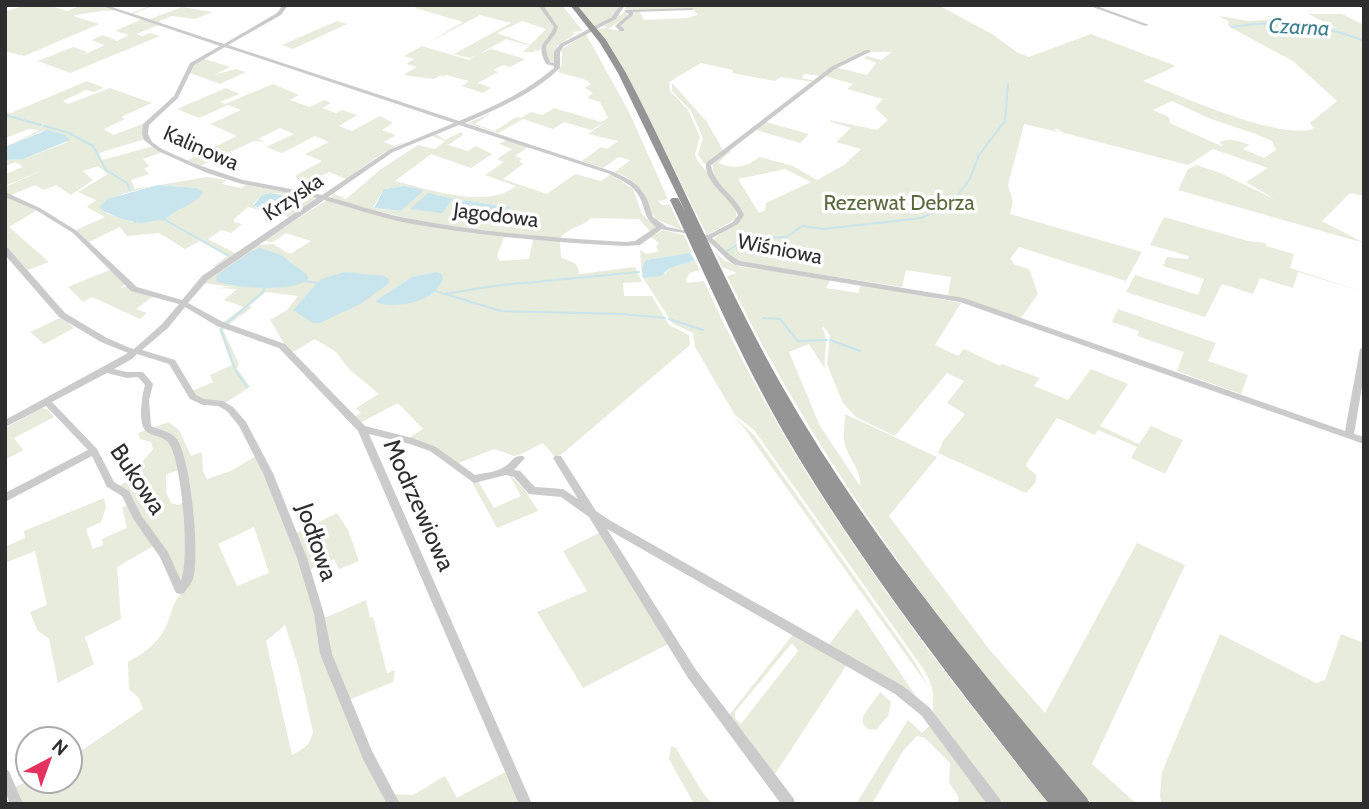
<svg xmlns="http://www.w3.org/2000/svg" width="1369" height="809" viewBox="0 0 1369 809" font-family="Cabin,sans-serif">
<style>
.green{fill:#e7ecdc;fill-rule:evenodd}
.water{fill:#c8e4ec}
.lines{fill:none;stroke-linecap:round;stroke-linejoin:round}
.stream{stroke:#c8e4ec;stroke-width:2}
.minor{fill:#cbcbcb;fill-rule:evenodd}
.highway{fill:#959595;fill-rule:evenodd}
.labels{text-anchor:middle;stroke-width:7;stroke-linejoin:round;paint-order:stroke}
.far-water-label{font-size:21px;font-style:italic;fill:#3c7f90;stroke:#fff}
.far-street-label{font-size:21px;fill:#2e2e2e;stroke:#fff}
.far-park-label{font-size:21px;fill:#5a6a3c;stroke:#fff}
.street-label{font-size:24px;fill:#2e2e2e;stroke:#fff}
</style>
<rect width="100%" height="100%" fill="#fff"/>
<path class="green" d="M25 5H48L67 11 82 5H99L114 10C109 10 78 14 73 16L99 24 24 56 5 51V12Z
M144 5H154L133 14 150 19 182 7 213 12 195 19 172 16 159 21 162 23H160L129 14 147 7Z
M413 5H539L555 27 539 51 533 50 536 52H522L530 46 506 39 477 55 491 49 525 59 510 67 503 65 493 70 498 72 478 83 491 88 483 93 462 86 469 81 446 75 440 77 443 74 434 79 403 75 417 67 406 64 414 59 404 56 422 46 469 60 477 55 470 58 454 54 511 23 480 15 424 45 463 22 415 8 417 6ZM522 21 546 29 530 45 497 33Z
M541 5H562L583 31 572 32 575 34 557 46 554 63 548 61 544 47 557 30Z
M577 5 616 7 620 5 614 16 595 26Z
M626 5H938L992 34 1018 53 1029 57 1091 34 1176 66 1143 81C1176 94 1285 143 1314 128L1310 123 1337 101 1293 61 1228 26 1229 22 1219 16 1249 21 1280 19 1337 28 1308 14H1342L1364 25V196L1350 193 1322 221 1364 243 1178 190 1188 169 1197 165 1220 173 1276 200 1246 182 1268 168 1213 149 1188 165 1064 133 1058 129H1054L1058 132 1024 124 1008 185 1013 201 1010 214 1142 252 1126 281 1019 247 1010 259 1015 265 1029 269 1038 294 1021 318 948 295 951 277 906 270 902 287 747 263 733 258 713 241C721 229 738 229 743 215L714 176 712 163 729 150 731 151 718 163C735 169 746 168 759 157L793 166 817 180 844 165 861 149 836 142 851 128 831 122 830 120 877 130 888 120 875 108 883 99 847 89 853 84 825 76 835 67 867 75 876 63 864 58 867 56 881 60 892 52C861 50 845 57 822 76L804 74 802 78 816 81 814 82 781 77 775 81 732 73 733 70 701 63 669 82 670 91 688 110 700 137 695 154 697 160 736 209V219L707 235 627 75 597 29 607 28 604 26 626 11 628 16 608 29 625 31 620 28V25L634 12 639 11 644 20 687 18 698 15 692 8 630 10 625 9ZM1172 101 1211 119 1256 134 1272 141 1276 150 1264 158 1243 149 1249 145C1240 141 1227 137 1219 143L1223 145 1221 146 1170 123 1169 117 1153 110ZM785 169 811 182 766 203 765 210 759 213 738 179Z
M142 19 159 25 136 34 142 36 150 33 160 36 70 73 38 61 73 47 87 52 83 55 105 45 91 40 103 35 117 41 129 35 115 31Z
M337 21 347 24 293 49 282 45Z
M586 34 629 112 668 199 658 201 662 205H670L682 230 656 219C637 197 652 187 615 172L630 160 619 157 603 168 582 161 601 147 607 149 618 141 588 134 607 121 591 130 564 122 553 129 523 119 498 133 468 123 492 113 475 124 495 131 516 117 521 118 531 112 543 115 554 108 601 122 608 118 600 102 587 98 593 93 585 88 591 84 586 80 558 72 562 64V49Z
M224 46 237 50 223 47 204 59 230 67 214 75 236 69 246 72 220 84 190 73 192 66Z
M87 81 104 88 94 92 86 90 63 101 68 104 110 88 152 103 121 117 125 119 104 129 113 135 145 123V139L99 153 102 160 153 146 163 152 143 159 149 166 144 169 149 174 131 180 135 189 207 177 226 180 222 184 241 188 246 185 309 196 316 199 290 217 248 207 234 219V222L242 224 231 233 221 230 208 239 235 253 247 246 216 267 214 266 227 256 200 241 185 249 159 233 127 236 120 227 89 242 76 230 105 217 87 207 96 200 78 192 108 174 98 166 83 171 93 180 71 195 56 185 44 190 35 185 11 195 5 192V187L50 167 5 186V174L23 167 16 162 5 166V160L23 159 68 142 42 131 5 147 40 130 29 129 5 138V112L11 113ZM158 185 196 188 199 198 181 207 166 218 132 222 106 213 122 194ZM276 193 303 197 305 199 281 212 256 208 253 204 261 196Z
M672 83 707 122 724 152 704 164 698 155 703 138 691 111 672 91Z
M273 84 299 95 290 100 310 107 324 100 331 103 322 108 336 113 342 110 357 115 339 126 352 131 380 116 393 123 382 130 396 135 384 142 394 146 409 140 380 155 346 179 329 172 313 180 301 182 295 176 322 161 305 154 329 142 315 136 282 153 266 147 294 134 280 128 258 139 266 142 254 141 198 167 186 161 237 136 210 124 241 110 228 105 199 118 177 109 226 88 239 94 220 102 225 104Z
M766 122 809 134 800 143 756 130Z
M461 132 463 135 448 145 468 151 476 146 492 154 471 168 431 154 395 181C428 189 487 210 516 186L485 175 504 162 497 159 512 149 499 144 506 140 528 147 515 156 522 159 519 161 523 164 503 179 547 194 575 174 601 181 611 174 633 189 642 214 656 227 652 233 639 219 591 218C581 228 572 225 559 239 481 234 403 220 329 198L341 188 334 194 346 199 381 169 418 145 435 149 445 141 432 136 436 134 445 140ZM404 186 409 203 401 211 377 209 373 207 384 189ZM464 200 509 207 506 212 477 219 453 215V211Z
M5 196 37 210 9 227 49 262 28 270 5 247Z
M327 200 396 219 504 237 497 255 500 261 529 259 533 240 560 241 561 257 576 264 580 274 635 267 642 282 623 283 624 296H652L669 325 689 335 690 345 562 454 555 457 543 443 521 454 514 456 494 449 456 464 407 439 423 429 398 403 360 423 354 417 361 413 356 408 379 394 350 370 336 352 315 339 291 353C282 343 278 331 270 320L287 310 298 296 266 292 250 305 251 308 228 325 222 323 244 307 224 300 237 289 216 288 233 287 204 283 258 245 273 244 290 254 311 241 286 233 273 242 263 241ZM439 272 443 280 433 293 407 302 375 301 412 277Z
M1164 217 1248 241 1266 243V246L1294 254 1290 268 1364 292 1298 272 1293 288 1260 278 1253 294 1222 284 1205 317 1126 292 1135 275 1198 295 1204 279 1163 266 1167 257 1188 259 1189 256 1150 245Z
M663 230 684 235 692 253 646 260 665 274 670 268 695 260 700 270 690 273 686 279 687 283 704 281C790 473 917 641 1049 804H999L935 719C929 697 939 696 924 670L754 430 735 415 695 347 693 333 672 323 642 276 640 250 647 254 659 251 656 247 659 243 651 237Z
M715 252 725 261 737 266 831 279 826 288 858 293 861 284 961 303 935 345 958 356 964 349 1000 366 1002 364 1040 378 1034 386 1068 400 1091 369 1128 384 1100 426 1139 444 1151 426 1183 440 1165 474 1131 458 1137 447 1098 430 1095 435 1057 418 1028 461 1026 466 1036 475V482L1026 493 938 453 943 441 965 414 947 403 964 381 947 373 895 436 856 417 843 403 827 364 830 336 824 327 822 328C830 339 823 355 825 369L809 344 789 352 820 426 860 486C862 473 851 461 846 448 842 436 845 426 845 414L937 457 889 516 989 649 1045 713 1137 543 1185 565 1092 764 1137 804H1092C951 642 821 470 727 276L737 273 722 267Z
M112 269 125 284 120 288 129 286 152 297 136 309 147 313 140 319 92 297 83 302 68 287Z
M1118 309 1216 343 1208 361 1248 375 1241 394 1177 371 1184 352 1137 336 1139 331 1112 322Z
M62 317 74 328 44 344 30 332Z
M222 326 225 327 223 330 239 364 237 368 250 387 225 403 199 398 192 391 213 382 210 375 232 365 219 330Z
M42 408 47 409 54 417 14 438 23 450 5 460V428Z
M732 415 755 436 915 662 928 686 744 428Z
M168 422 179 430 191 456 202 452 203 471 207 479 231 471 256 456 273 490 318 617 324 653 391 804H21L15 787 28 781H70V758L143 709 139 698 129 689 128 662C146 652 160 642 168 622 172 611 173 601 183 592L125 489 120 485 126 482 123 469 143 461 153 449 151 442 140 439 138 433ZM178 470 189 500 178 505 171 503 166 492V475ZM254 527 269 573 237 586 218 544ZM285 625 298 665 313 732C310 745 304 749 292 755L266 641Z
M508 473 525 490 538 511 497 528 471 480 478 481 494 508 521 496Z
M104 498 106 508 101 522 86 529 93 549 103 545 102 539 127 528 122 507 128 505 155 545 117 567 121 619 85 637 94 664 58 683 49 639 37 630 30 612 47 605 35 551 5 563V547L25 538 24 531Z
M337 513 348 530 359 561 339 569 334 559 308 570 295 534Z
M601 532 670 643 583 688 537 612 587 591 563 551Z
M366 600 370 618 373 617 387 673 395 670 393 682 346 701 328 653 322 619Z
M857 608 919 701 827 647Z
M794 633 848 663 773 777 726 719ZM792 643 798 651 741 724 735 718V712Z
M1220 634 1316 683 1325 680 1341 634 1364 643V804H1162L1160 797 1162 772Z
M880 692 891 702 888 716 876 730 868 729 863 724V716Z
M910 701 992 804H957L959 798 949 782 950 763 925 738 917 736 903 751 872 804H856L908 720 922 733 929 726Z
M671 746 676 748 701 790 712 804H694L669 759Z
M505 772 521 804H397L391 794 413 795 445 776 457 798Z"/>
<path class="water" d="M47 130 65 135 70 140 23 159 5 160V147Z
M158 185 196 188 203 192C196 206 173 208 165 221 157 218 151 222 142 223 132 223 106 214 99 207L108 199Z
M404 186 424 190 401 211 374 208 384 189Z
M270 193 306 198 281 212 253 206 261 196Z
M428 193 453 199 442 213 410 209Z
M464 200 507 207 511 206 506 212 477 219 452 214Z
M260 248 281 255 306 274 308 279C293 293 234 288 216 281L217 275 250 252Z
M690 253 695 260 670 268 661 276 643 278 642 268 646 260Z
M345 272 384 276 389 279 388 284 362 303 320 323H313L293 310 321 279Z
M437 272 442 274 443 280C440 284 437 290 433 293 422 303 387 310 375 301L412 277Z"/>
<g class="lines">
<path class="stream" d="M1232 27C1278 19 1321 24 1364 41
M5 115 41 125
M44 126 67 132 93 146 106 170 127 183 130 190
M167 221 229 256
M727 251 749 238 787 237 802 226 825 229 921 218 951 204 970 179 979 155 1005 121 1008 84
M305 281 317 283
M432 290 444 294 493 286 639 272
M445 294 501 311 622 314 665 318
M763 318 780 319 798 341 827 340
M669 319 703 330
M227 323 263 292 265 286
M221 329 235 370 247 387
M830 340 860 351"/>
<path class="minor" d="M99 5H106L224 44 277 13 283 5H288L281 15 228 45 459 121C495 106 524 93 554 68V66L546 64C535 42 546 45 554 27L538 5H543L558 27 556 33 546 46 547 55 550 62 554 63V52L560 44 612 17 620 5H625L616 19 564 46 560 52V68C533 94 499 108 465 123L614 172 632 181 639 187 647 199 653 217 667 227 708 235 733 222 738 215C730 196 704 184 706 163L831 67 866 50H870V52L835 69 711 165C714 186 737 196 744 215L738 224 712 238 730 255 740 261 964 298 1345 431 1360 349 1364 346V375L1354 434 1364 437V444L960 302 735 265C723 258 717 247 705 239 695 232 674 233 662 229L640 245 626 246C551 242 476 236 402 222 375 216 350 207 324 200L208 280 188 303 223 322 285 344 365 426 412 438 436 447 475 475C484 473 497 472 504 467 513 462 512 455 523 456L525 458 514 470 520 471 535 487 563 489 578 499 553 458 555 456H561L596 511 611 521 903 686 930 708 1000 799 1001 804H987L922 716 895 694 607 529 696 670 794 799 795 804H781L688 678 589 517 561 497 529 494 514 477 506 475 474 483 430 451 410 444 369 434 532 804H519L358 431 279 348 217 326 185 307 168 328 142 350 175 360 196 395 204 399 223 401 233 407 246 422 273 473 307 558 324 614 332 654 372 751 400 804H387L363 759 320 654 314 614 297 558 263 473 239 426 227 411 218 406 203 405 190 399 169 364 137 354 132 359 114 369 127 372H143L153 384 149 400 151 426C159 430 170 431 176 438 191 456 200 556 193 579 191 584 187 589 184 593L180 594 176 593 160 557 134 520 122 496 107 487 92 456 5 502V493L88 450 46 406 5 427V420L128 353 101 342 59 317 5 255V248H8L65 313 107 338 130 348 134 349 162 324 179 304 131 291 73 233 36 210 5 197V192L40 208 77 231 137 287 182 300 202 276 317 198 242 184 207 173 158 151 144 140 142 134 143 124 174 96 190 63 220 46ZM225 47 454 123 389 150 322 195 243 180 195 164 162 149 152 142 148 134 149 125 178 98 194 65ZM459 125 610 174C621 180 633 185 639 196 646 209 643 217 656 227L635 241 626 242C551 238 475 232 401 217 376 212 353 203 328 197L393 152ZM107 373 127 378 138 377 145 385C142 395 137 425 147 432 155 437 165 436 170 445 182 467 190 557 181 581L168 552 141 515 129 491 114 482 97 449 52 402Z
M1087 5H1094L1149 25 1145 26Z
M693 8V10H691L633 12V15L620 26 624 29V31H620L615 26 629 14 624 11 626 10Z
M5 769 9 771 23 804H10L5 791Z"/>
<path class="highway" d="M570 5H577L606 40 626 73C680 176 724 284 782 386 867 535 977 667 1087 798L1090 804H1049C955 685 861 565 784 433 741 358 707 279 670 200L672 198H678L685 211 618 73 600 43Z"/>
</g>
<g class="labels">
<g class="far-water-label">
<text transform="translate(1299 27) rotate(3)" y="7">Czarna</text>
</g>
<g class="far-street-label">
<text transform="translate(201 148) rotate(24)" y="7">Kalinowa</text>
<text transform="translate(293 197) rotate(-34)" y="7">Krzyska</text>
<text transform="translate(496 215) rotate(7)" y="7">Jagodowa</text>
<text transform="translate(780 249) rotate(11)" y="7">Wiśniowa</text>
</g>
<g class="far-park-label">
<text x="899" y="210">Rezerwat Debrza</text>
</g>
<g class="street-label">
<text transform="translate(138 479) rotate(56)" y="8">Bukowa</text>
<text transform="translate(419 505) rotate(66)" y="8">Modrzewiowa</text>
<text transform="translate(317 542) rotate(71)" y="8">Jodłowa</text>
</g>
</g>
<rect width="1369" height="809" fill="none" stroke="#2e2e2e" stroke-width="14"/>
<g transform="translate(49 760) rotate(41)"><circle r="33" fill="#ffffff" stroke="#ababab" stroke-width="2"/>
<path d="M0-5L12 26L0 18L-12 26Z" fill="#e5315e"/>
<text y="-10" font-size="19" font-weight="bold" text-anchor="middle" fill="#2e2e2e">N</text>
</g>
</svg>
